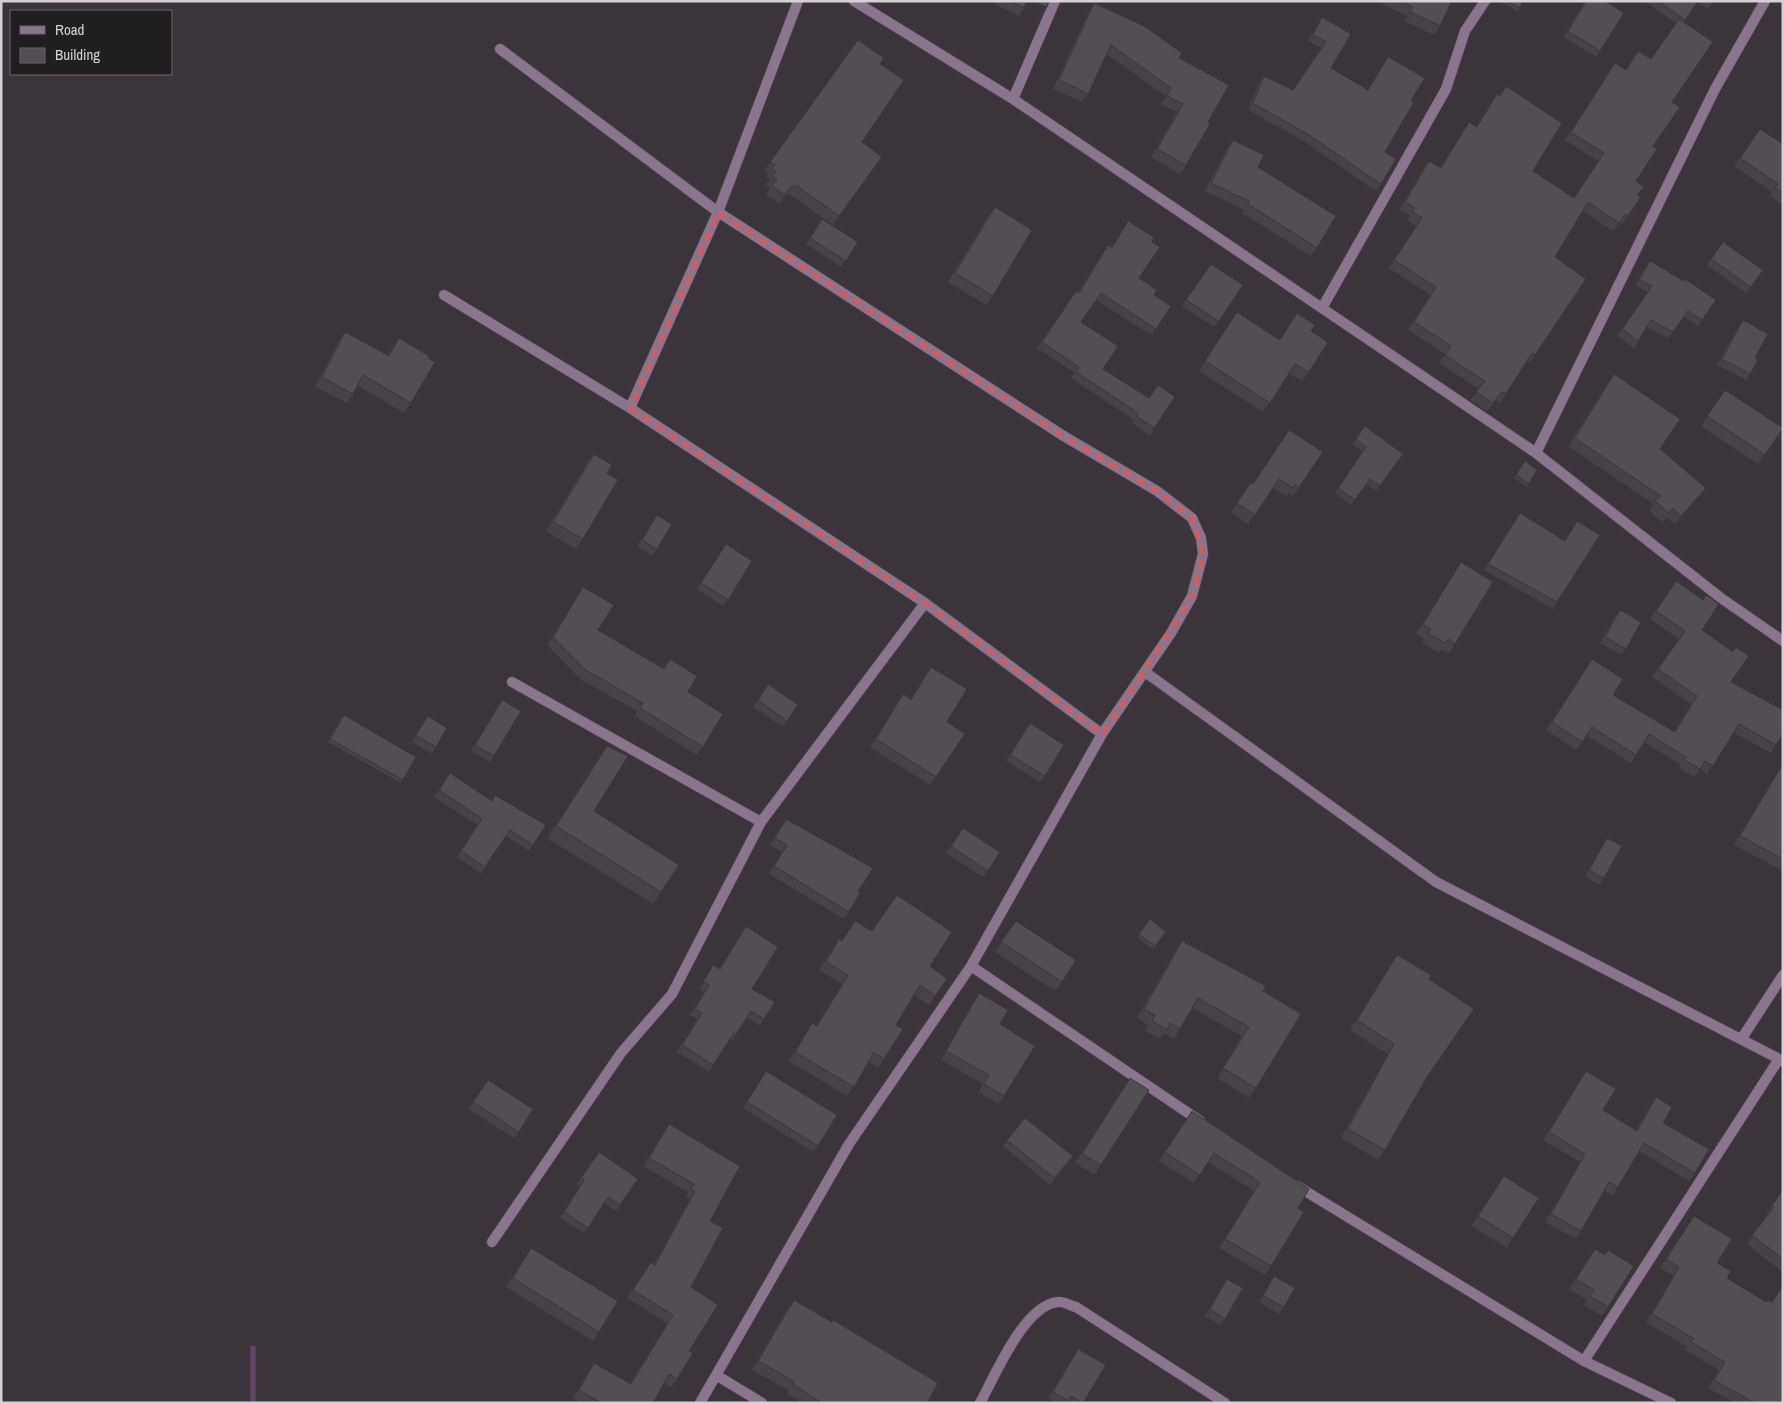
<svg xmlns="http://www.w3.org/2000/svg" width="1784" height="1404" viewBox="0 0 1784 1404" font-family="'Archivo Narrow',sans-serif">
<style>
.lines{fill:none;stroke-linecap:round;stroke-linejoin:round}
.stream{stroke:#644468;stroke-width:5.5}
.street-casing{stroke:#575157;stroke-width:11}
.street{stroke:#8b758e;stroke-width:10}
.wall{fill:#474248}
.shaded-wall{fill:#3a363b}
.building{fill:#534d54;stroke:#3a363b}
.marked{fill:none;stroke:#d65b5c;stroke-width:4;stroke-dasharray:10 6;stroke-linejoin:round}
</style>
<rect width="100%" height="100%" fill="#3b353b"/>
<g class="lines">
<path class="stream" d="M253 1403V1348"/>
<defs>
<path id="street" d="M854 1 1013 99 1536 453 1721 598 1783 641
M500 49 718 212 1062 435 1157 491 1192 518 1201 538 1203 554 1192 596 1171 633 1102 734 971 966 849 1144 700 1403
M1013 99 1055 1
M444 295 630 408 925 603 1102 734
M1322 308 1446 89 1465 31 1485 1
M630 408 718 212 798 1
M1536 453 1715 89 1765 1
M1145 672 1436 882 1783 1061
M512 682 761 822
M971 966 1200 1121
M1742 1038 1783 975
M1297 1186 1584 1361 1671 1403
M492 1242 621 1053 672 994 761 822 925 603
M1584 1361 1779 1059
M716 1375 762 1403
M980 1403C995 1376 1024 1305 1058 1302 1063 1301 1071 1306 1076 1307L1225 1403"/>
</defs>
<use href="#street" class="street-casing"/>
<use href="#street" class="street"/>
</g>
<path class="wall" d="M996 1H1049L1042 15 1024 9 1018 16 995 4Z
M1377 1H1452L1440 26 1434 35 1404 21 1407 16Z
M1499 1H1523L1518 11Z
M1585 1H1605L1600 51 1596 57 1563 37Z
M1644 1H1713L1708 9 1698 2 1684 22 1672 102 1653 146 1636 181 1637 195 1641 197 1622 224 1620 222 1613 231 1583 211 1555 257 1535 355 1530 363 1527 362 1500 403 1496 400 1487 411 1470 400 1479 389 1439 363 1445 354 1408 330 1430 295 1389 268 1416 226 1407 220 1410 216 1399 210 1423 169 1429 161 1440 168 1469 122 1476 127 1497 94 1499 96 1506 86 1533 171 1574 198 1598 161 1565 140 1615 63 1625 70 1651 59 1676 23Z
M1094 3 1179 58 1229 85 1186 165 1180 174 1151 157 1177 112 1161 104 1166 96 1106 54 1088 94 1082 102 1053 89 1089 11Z
M1322 17 1331 68 1368 90 1388 57 1411 100 1385 152 1381 184 1376 191 1305 142 1248 110 1259 83 1264 76 1293 90 1321 48 1308 41Z
M858 40 880 64 862 142 882 157 833 225 789 194 788 196 786 194 779 204 766 195 770 188 766 185 770 180 766 177 768 174 764 171Z
M1760 129 1783 144V205L1770 196 1772 192 1734 166Z
M1233 140 1258 167 1317 248 1311 256 1242 213 1244 210 1205 191 1227 148Z
M995 207 993 296 986 305 948 282 988 216Z
M822 219 858 242 841 267 806 244Z
M1128 221 1152 242 1139 278 1154 295 1171 306 1151 335 1096 300 1081 322 1103 369 1149 398 1175 397 1150 435 1132 423 1134 420 1071 378 1075 373 1037 348 1076 291 1078 292 1108 245 1111 248Z
M1723 242 1763 270 1746 293 1707 265Z
M1650 261 1716 300 1698 326 1684 317 1668 338 1647 327 1634 348 1617 336 1648 293 1635 285Z
M1211 264 1243 285 1214 327 1182 306Z
M1237 312 1279 340 1311 331 1309 372 1302 381 1289 373 1263 412 1199 371Z
M1743 320 1755 358 1750 374 1746 380 1717 365 1738 327Z
M345 332 388 355 399 338 428 358 411 403 404 413 358 386 353 394 347 403 315 387 338 342Z
M1614 374 1660 449 1700 497 1675 524 1667 517 1662 522 1649 510 1654 504 1568 446Z
M1725 390 1783 428 1758 464 1701 426Z
M1365 426 1403 454 1376 491 1367 484 1351 505 1335 493 1363 452 1352 444Z
M1323 452 1293 496 1289 493 1287 497 1273 488 1248 524 1231 512 1251 482 1253 483Z
M594 454 607 473 583 539 576 549 546 531 587 463Z
M1525 461 1537 470 1527 487 1514 478Z
M657 515V549L652 555 637 547Z
M1516 519 1564 541 1577 521 1557 602 1553 609 1484 570Z
M726 544 728 600 723 606 697 589Z
M1461 562 1455 644 1449 654 1441 649 1439 653 1422 642 1424 638 1416 634Z
M1676 581 1731 682 1776 745 1771 753 1734 733 1707 774 1700 769 1694 777 1679 768 1681 765 1644 742 1631 763 1586 735 1577 750 1546 730 1592 659 1613 695 1674 732 1691 704 1652 677 1679 639 1650 619Z
M583 587 598 630 663 668 670 659 688 692 703 747 697 755 634 716 637 711 580 679 547 645Z
M1620 610 1626 649 1622 655 1600 643 1615 616Z
M931 667 947 722 965 734 930 785 870 747 903 694 911 699Z
M768 684 798 705 783 727 753 707Z
M502 700 494 756 490 762 471 751Z
M428 716 436 747 432 754 412 742Z
M341 718 403 780 401 783 328 742Z
M1030 723 1045 776 1040 782 1006 761Z
M607 746 594 811 661 892 653 904 547 838Z
M1782 765 1783 766V871L1734 845 1776 774Z
M450 773 491 801 546 825 529 851 506 836 481 873 457 857 477 827 476 824 434 797Z
M786 819 858 892 849 912 844 919 769 874 782 852 770 845 781 826Z
M963 828 1000 852 983 877 946 853Z
M1607 838 1604 878 1599 885 1585 876Z
M1150 919 1166 932 1153 949 1137 937Z
M855 921 930 966 947 979 929 1005 914 995 896 1025 884 1059 878 1067 869 1062 847 1096 789 1061 812 1023 816 1026 842 984 819 970 839 939 842 941Z
M746 926 752 989 764 1019 760 1025 747 1018 732 1041 730 1039 709 1072 677 1052 697 1019 690 1015 704 992 699 989 713 965 719 969Z
M1009 930 1062 982 1055 991 995 952Z
M1182 941 1263 991 1256 1088 1249 1098 1217 1078 1242 1036 1192 1008 1180 1029 1174 1039 1164 1033 1160 1039 1145 1031 1148 1025 1137 1018 1176 950Z
M1397 955 1429 979 1426 1077 1385 1150 1378 1160 1341 1138 1388 1054 1350 1030Z
M979 993 1000 1024 1004 1096 998 1104 978 1092 983 1084 941 1060 973 1002Z
M766 1071 818 1146 813 1152 743 1108Z
M1586 1071 1603 1110 1636 1130 1650 1106 1656 1097 1663 1123 1695 1173 1689 1181 1639 1151 1618 1187 1613 1195 1604 1191 1581 1231 1576 1239 1545 1222 1580 1162 1543 1140Z
M1130 1078 1101 1165 1094 1175 1075 1163Z
M483 1086 519 1132 514 1138 469 1109Z
M1186 1120 1298 1208 1271 1266 1265 1275 1219 1248 1254 1191 1208 1162 1194 1183 1159 1161Z
M669 1124 710 1221 691 1287 689 1351 677 1379 672 1387 664 1383 653 1403H581L573 1398 589 1371 594 1363 630 1384 667 1323 627 1298 651 1262 654 1264 690 1199 686 1197 688 1192 643 1166Z
M1007 1140 1068 1163 1050 1185 1003 1146Z
M599 1152 638 1179 616 1211 604 1203 584 1233 560 1218 580 1186 577 1184Z
M1504 1176 1513 1238 1507 1248 1471 1226Z
M1783 1190V1272L1747 1244 1768 1215 1766 1214Z
M1688 1225 1717 1263 1727 1278 1766 1302H1772L1783 1403H1735L1708 1388 1719 1370 1685 1350 1687 1347 1646 1322 1674 1276 1660 1268Z
M531 1248 599 1332 593 1341 506 1287Z
M1595 1249 1604 1255 1608 1250V1307L1602 1316 1584 1305 1587 1300 1569 1289Z
M1274 1276 1284 1307 1279 1314 1259 1302Z
M1227 1279 1225 1319 1220 1325 1205 1316Z
M794 1300 927 1403H802L787 1393 788 1390 752 1370 787 1309Z
M1078 1349 1083 1403H1056L1048 1398Z"/>
<path class="shaded-wall" d="M1027 1H1032L1047 7 1042 15 1024 9Z
M1706 488 1700 497 1675 524 1681 516Z"/>
<path class="building" d="M1011 1H1027L1024 8Z
M1032 1H1049L1047 7Z
M1400 1H1452L1440 26 1410 12 1413 7Z
M1507 1H1523L1520 8Z
M1586 1H1605L1624 13 1600 51 1568 31Z
M1658 1H1698L1685 20Z
M1094 3 1144 26 1182 53 1179 58 1229 85 1208 122 1210 124 1186 165 1157 149 1183 104 1167 96 1171 88 1111 45 1088 94 1059 80Z
M1322 17 1351 34 1331 68 1368 90 1388 57 1425 78 1411 100 1414 102 1385 152 1396 159 1381 184 1309 135 1253 103 1264 76 1293 90 1326 42 1313 35Z
M1679 19 1713 42 1672 102 1680 107 1653 146 1657 149 1636 181 1644 187 1637 195 1641 197 1628 216 1625 214 1619 223 1588 202 1555 257 1586 279 1535 355 1532 353 1506 394 1502 392 1493 403 1476 392 1485 381 1445 355 1451 346 1414 322 1436 287 1394 260 1422 218 1412 212 1415 208 1405 202 1429 161 1441 168 1469 122 1477 127 1497 94 1500 96 1506 86 1562 123 1533 171 1574 198 1604 153 1571 132 1615 63 1626 70 1638 51 1651 59Z
M858 40 884 58 880 64 904 80 862 142 882 157 839 216 796 185 794 187 792 185 785 195 772 186 777 179 773 176 776 171 772 168 775 165 770 162Z
M1760 129 1783 144V193L1775 188 1778 184 1740 158Z
M1233 140 1264 155 1258 167 1336 216 1317 248 1248 204 1249 201 1211 183Z
M995 207 1032 230 993 296 955 273Z
M822 219 858 242 846 261 810 238Z
M1128 221 1154 237 1152 242 1160 247 1139 278 1157 290 1154 295 1171 306 1156 329 1101 293 1081 322 1118 346 1103 369 1149 398 1158 385 1175 397 1154 428 1136 416 1138 413 1076 372 1079 367 1042 342 1076 291 1079 293 1108 245 1112 248Z
M1723 242 1763 270 1751 287 1711 259Z
M1650 261 1684 281 1685 279 1716 300 1702 320 1688 311 1673 332 1651 320 1638 341 1622 329 1652 286 1639 279Z
M1211 264 1243 285 1219 321 1186 300Z
M1237 312 1280 340 1297 313 1315 325 1311 331 1328 342 1309 372 1295 364 1270 403 1205 361Z
M1743 320 1768 334 1755 358 1758 360 1750 374 1722 359Z
M345 332 389 356 399 338 429 356 428 358 435 362 411 403 363 375 353 394 322 377Z
M1614 374 1680 419 1660 449 1706 488 1681 516 1673 508 1669 513 1655 501 1661 496 1575 438Z
M1725 390 1783 428 1765 455 1707 416Z
M1365 426 1403 454 1380 486 1370 479 1355 500 1338 488 1366 447 1356 439Z
M1289 430 1323 452 1299 487 1295 484 1293 488 1279 479 1255 515 1237 503 1251 482 1253 484Z
M594 454 612 465 607 473 618 480 583 539 553 522Z
M1525 461 1537 470 1529 484 1516 475Z
M1520 513 1565 541 1577 521 1600 535 1557 602 1488 564Z
M657 515 672 524 657 549 642 540Z
M726 544 752 561 728 600 701 583Z
M1461 562 1493 582 1455 644 1448 639 1445 643 1428 633 1431 629 1423 624Z
M1676 581 1703 600 1706 595 1719 604 1702 630 1733 652 1736 647 1749 656 1731 682 1783 710V733L1776 745 1739 724 1713 766 1705 761 1700 769 1684 760 1686 757 1649 734 1636 755 1592 727 1582 742 1552 722 1592 659 1623 679 1613 695 1675 732 1697 696 1658 669 1685 631 1656 611Z
M583 587 614 605 598 630 664 669 670 659 697 676 688 692 723 714 703 747 640 708 643 703 586 670 553 637Z
M1620 610 1641 622 1626 649 1605 637Z
M931 667 967 689 947 722 965 734 936 777 876 739 903 694 911 700Z
M768 684 798 705 787 721 758 700Z
M502 700 521 711 494 756 475 745Z
M344 715 416 757 403 780 330 739Z
M428 716 447 728 436 747 416 735Z
M1030 723 1064 745 1045 776 1010 755Z
M607 746 628 756 594 811 679 865 661 892 556 826Z
M1782 765 1783 766V859L1740 836Z
M450 773 492 801 495 795 546 825 533 845 510 830 485 867 461 851 481 820V818L439 790Z
M786 819 873 868 858 892 860 893 849 912 774 866 787 845 775 838Z
M963 828 1000 852 988 871 951 846Z
M1607 838 1622 846 1604 878 1589 870Z
M897 895 952 932 930 966 947 979 935 996 920 985 896 1025 903 1029 884 1059 874 1052 854 1087 795 1052 812 1023 817 1026 848 975 826 962 839 939 842 941 855 921 872 931Z
M1150 919 1166 932 1155 946 1139 934Z
M1016 921 1076 960 1062 982 1001 942Z
M746 926 778 947 752 989 775 1002 764 1019 751 1011 736 1034 734 1033 713 1065 682 1045 702 1013 695 1009 709 985 703 982 713 965 720 969Z
M1182 941 1266 986 1263 991 1301 1014 1256 1088 1223 1068 1249 1027 1198 998 1180 1029 1170 1023 1167 1030 1152 1021 1155 1015 1144 1009Z
M1397 955 1431 975 1429 979 1474 1009 1427 1077 1385 1150 1348 1129 1394 1044 1357 1020Z
M979 993 1008 1010 1000 1024 1035 1046 1004 1096 984 1084 989 1075 946 1051Z
M766 1071 837 1115 818 1146 747 1102Z
M1586 1071 1616 1089 1603 1110 1637 1131 1656 1097 1672 1107 1663 1123 1709 1149 1695 1173 1644 1143 1618 1187 1609 1182 1581 1231 1551 1214 1585 1154 1549 1132Z
M1130 1078 1149 1090 1101 1165 1082 1154Z
M488 1080 533 1109 519 1132 473 1102Z
M1192 1111 1309 1189 1298 1208 1304 1212 1271 1266 1225 1239 1260 1182 1214 1153 1200 1175 1165 1152Z
M1025 1118 1073 1156 1054 1178 1007 1140Z
M669 1124 740 1166 710 1221 723 1228 691 1287 718 1305 689 1351 693 1353 677 1379 669 1374 653 1403H602L579 1390 594 1363 631 1384 673 1315 633 1290 651 1262 655 1265 695 1191 691 1189 694 1184 649 1158Z
M599 1152 638 1179 620 1205 608 1197 588 1228 564 1212 584 1180 581 1178Z
M1504 1176 1539 1198 1513 1238 1478 1216Z
M1783 1190V1259L1752 1235 1774 1207 1772 1205Z
M1694 1216 1732 1239 1717 1263 1731 1271 1727 1278 1766 1302 1768 1300 1772 1302 1783 1286V1403H1755L1714 1380 1725 1362 1691 1342 1693 1338 1652 1314 1679 1267 1666 1259Z
M531 1248 618 1301 599 1332 513 1278Z
M1595 1249 1605 1255 1608 1250 1634 1266 1608 1307 1590 1296 1594 1290 1576 1279Z
M1274 1276 1295 1288 1284 1307 1263 1296Z
M1227 1279 1243 1288 1225 1319 1210 1309Z
M794 1300 832 1322 833 1320 938 1383 927 1403H822L793 1384 794 1381 758 1361Z
M1078 1349 1106 1365 1083 1403 1071 1396 1068 1401 1053 1392Z"/>
<path class="marked" d="M718 212 1062 435 1157 491 1192 518 1203 554 1192 596 1102 734 925 603 630 408Z"/>
<rect width="1784" height="1404" fill="none" stroke="#d5d1d5" stroke-width="5"/>
<rect x="10" y="10" width="162" height="65" fill="#201e21" stroke="#686669"/>
<rect x="20" y="26" width="25" height="8" fill="#8b758e" stroke="#686669"/>
<text x="55" y="35" font-size="15" fill="#d5d1d5">Road</text>
<rect x="20" y="48" width="25" height="15" fill="#534d54" stroke="#686669"/>
<text x="55" y="60" font-size="15" fill="#d5d1d5">Building</text>
</svg>
